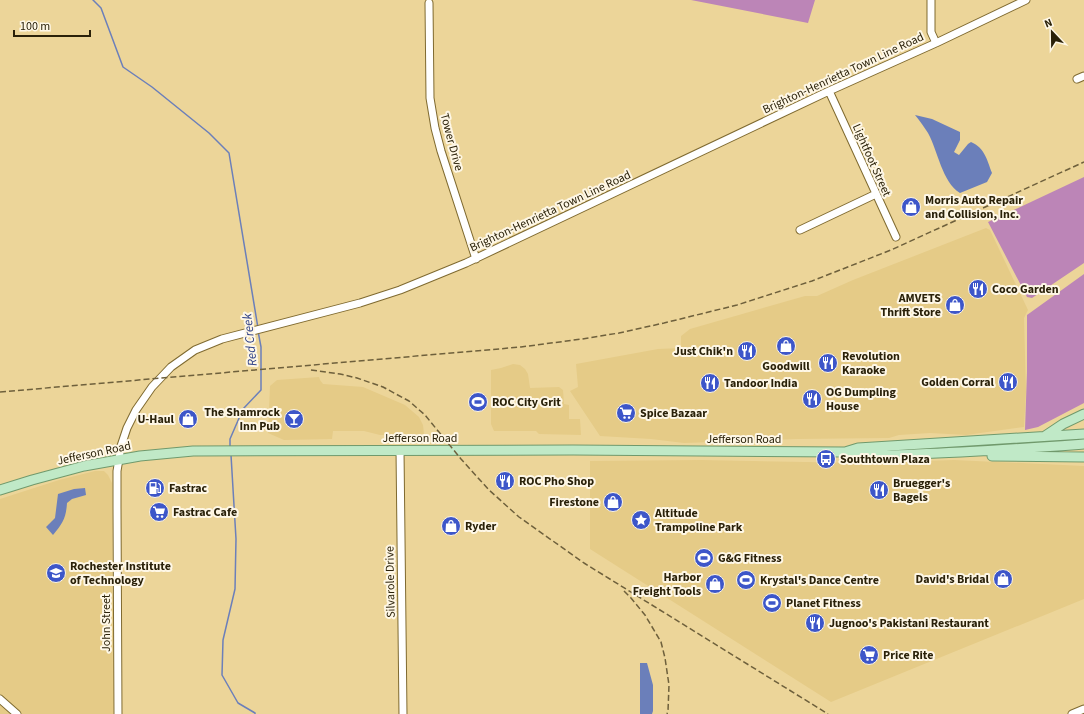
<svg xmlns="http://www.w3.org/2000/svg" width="1084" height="714" viewBox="0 0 1084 714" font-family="'Source Sans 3',sans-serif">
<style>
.built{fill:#e5cb87}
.forest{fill:#bc85b7}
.water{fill:#6b7fba}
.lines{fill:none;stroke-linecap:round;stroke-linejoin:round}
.stream{stroke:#6b7fba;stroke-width:1.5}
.minor-casing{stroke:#7f6a30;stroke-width:9}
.major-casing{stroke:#70996c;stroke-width:11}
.minor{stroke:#fff;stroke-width:7}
.major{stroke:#c0e9c7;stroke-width:9}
.rail{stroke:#6e603c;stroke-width:1.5;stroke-dasharray:6 3;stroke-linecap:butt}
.labels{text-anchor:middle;stroke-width:4;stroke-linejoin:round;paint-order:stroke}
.street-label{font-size:12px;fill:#2a2109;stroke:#fef7e6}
.poi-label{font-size:12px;font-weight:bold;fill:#2a2109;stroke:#fef7e6;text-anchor:start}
.water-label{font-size:13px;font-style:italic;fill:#2b3d86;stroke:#fef7e6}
</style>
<rect width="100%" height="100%" fill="#ecd599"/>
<path class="built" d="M986 228 990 230 1028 310 1024 318 1026 392 1024 427 966 435 930 433 899 435 889 438 797 439 684 443 651 439 600 436 570 391 578 387 576 364 658 349 681 348V336L690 329 805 296H817L853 280Z
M513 364 520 365 525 369 528 374 530 388 559 387 563 390 564 404 569 405V419H580L581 435 539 434 536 431H494L491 424V370L501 368Z
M319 377 320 380 323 384 363 387 405 405 419 417 423 425 424 434 422 435H380L364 431H333L332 439 284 440 268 433 270 386 277 380Z
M701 460 863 463 954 460 1084 466V599L831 702 590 549V461Z
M95 471H104L108 475 112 483 113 714H0V499L59 480Z"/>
<path class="forest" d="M691 0H815L808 23Z
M1084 177V263L1032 298 1027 297 988 222Z
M1084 274V403L1038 427 1025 430 1027 372V315Z"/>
<path class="water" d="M915 115 932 119 960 132V140L954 152 959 155 968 144 971 142C985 148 987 160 992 173L987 182 960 193C942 182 938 151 928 133 924 127 920 121 915 115Z
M85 488 86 495 72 499 67 503C66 518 63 523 53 535L46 527 55 518 58 494 74 489Z
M640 663H647L653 685V711L652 714H640Z"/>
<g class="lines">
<path class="stream" d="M93 0 101 8 123 67 152 87 209 133 229 153 258 328
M230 447V439L243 409 261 390V347L258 331
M231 455 236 539 235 589 223 640 222 675 238 703 255 713V714"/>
<defs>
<path id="minor" d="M931 0V32L936 43
M429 3 430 98 435 128 441 151 476 259
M1077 79 1084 76
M829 91 896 237
M800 230 876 194
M400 450 403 714
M0 699 17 714
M118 714 117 508V471L119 459 121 446 127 428 136 410 152 387 171 367 195 350 222 339 360 303 400 290 466 263 829 91 936 43 1026 0
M1072 714 1084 709"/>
<path id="major" d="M1045 436 1063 424 1084 414
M845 452 858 448 1084 434
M992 456 1084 457
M0 490 32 480 84 466 140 456 193 451 573 450 844 452C868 457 893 455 917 454 973 452 1028 448 1084 444"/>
</defs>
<use href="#minor" class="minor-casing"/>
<use href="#major" class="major-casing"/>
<use href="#minor" class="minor"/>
<use href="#major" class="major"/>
<path class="rail" d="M311 370 340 374 357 378 383 387 409 401 425 415 461 459 489 490 519 517 584 563 828 714
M0 392 521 347 582 339 619 333 664 323 737 305 812 281 891 250 1084 162
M624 591 631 598 645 615 661 642 665 658 669 685 668 711 667 714"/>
</g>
<defs>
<symbol id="shop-disc" viewBox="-11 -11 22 22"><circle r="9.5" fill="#3d56c9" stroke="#fef7e6"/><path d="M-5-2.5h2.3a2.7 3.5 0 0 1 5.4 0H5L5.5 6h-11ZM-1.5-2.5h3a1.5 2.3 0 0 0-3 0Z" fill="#fff"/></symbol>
<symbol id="restaurant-disc" viewBox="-11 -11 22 22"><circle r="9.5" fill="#3d56c9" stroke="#fef7e6"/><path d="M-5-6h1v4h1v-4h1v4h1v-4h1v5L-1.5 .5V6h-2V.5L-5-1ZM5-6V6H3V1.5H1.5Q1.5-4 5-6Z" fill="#fff"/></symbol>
<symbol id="stadium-disc" viewBox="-11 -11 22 22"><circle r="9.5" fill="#3d56c9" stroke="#fef7e6"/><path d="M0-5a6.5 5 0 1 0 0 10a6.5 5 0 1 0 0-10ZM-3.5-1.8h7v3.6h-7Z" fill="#fff"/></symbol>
<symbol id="supermarket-disc" viewBox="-11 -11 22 22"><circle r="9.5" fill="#3d56c9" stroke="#fef7e6"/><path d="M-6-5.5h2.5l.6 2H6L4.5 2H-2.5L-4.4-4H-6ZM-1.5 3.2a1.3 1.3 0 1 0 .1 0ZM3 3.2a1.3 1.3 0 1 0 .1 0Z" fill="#fff"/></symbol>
<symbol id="bar-disc" viewBox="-11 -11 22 22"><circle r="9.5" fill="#3d56c9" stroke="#fef7e6"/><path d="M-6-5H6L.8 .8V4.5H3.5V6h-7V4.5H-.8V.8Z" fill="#fff"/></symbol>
<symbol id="bus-disc" viewBox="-11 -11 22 22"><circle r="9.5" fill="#3d56c9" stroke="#fef7e6"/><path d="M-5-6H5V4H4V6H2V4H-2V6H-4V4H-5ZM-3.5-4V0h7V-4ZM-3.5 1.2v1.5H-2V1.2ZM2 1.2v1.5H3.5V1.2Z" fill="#fff"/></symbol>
<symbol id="fuel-disc" viewBox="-11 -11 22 22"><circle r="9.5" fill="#3d56c9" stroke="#fef7e6"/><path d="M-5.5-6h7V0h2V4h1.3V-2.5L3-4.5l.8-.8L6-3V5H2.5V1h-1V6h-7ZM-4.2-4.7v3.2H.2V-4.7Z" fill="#fff"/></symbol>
<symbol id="sight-disc" viewBox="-11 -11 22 22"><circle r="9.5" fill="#3d56c9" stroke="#fef7e6"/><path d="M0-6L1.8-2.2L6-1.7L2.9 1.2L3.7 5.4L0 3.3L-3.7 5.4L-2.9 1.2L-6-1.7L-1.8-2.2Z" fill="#fff"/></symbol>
<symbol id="university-disc" viewBox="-11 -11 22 22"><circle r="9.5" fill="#3d56c9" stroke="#fef7e6"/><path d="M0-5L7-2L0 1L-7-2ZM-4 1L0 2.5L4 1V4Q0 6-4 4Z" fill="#fff"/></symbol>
</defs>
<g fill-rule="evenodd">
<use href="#shop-disc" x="900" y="196" width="22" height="22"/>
<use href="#restaurant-disc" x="967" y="278" width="22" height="22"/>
<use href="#shop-disc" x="944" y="294" width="22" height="22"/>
<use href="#shop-disc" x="775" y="335" width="22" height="22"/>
<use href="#restaurant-disc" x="736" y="340" width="22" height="22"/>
<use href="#restaurant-disc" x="817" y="352" width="22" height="22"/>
<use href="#restaurant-disc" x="997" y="371" width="22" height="22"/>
<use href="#restaurant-disc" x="699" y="372" width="22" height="22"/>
<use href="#restaurant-disc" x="801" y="388" width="22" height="22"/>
<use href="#stadium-disc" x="467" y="391" width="22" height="22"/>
<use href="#supermarket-disc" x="615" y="402" width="22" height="22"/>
<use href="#shop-disc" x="177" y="408" width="22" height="22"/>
<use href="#bar-disc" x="283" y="408" width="22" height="22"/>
<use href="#bus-disc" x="815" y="448" width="22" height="22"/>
<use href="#restaurant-disc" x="494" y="470" width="22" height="22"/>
<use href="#fuel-disc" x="144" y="477" width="22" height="22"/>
<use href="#restaurant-disc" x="868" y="479" width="22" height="22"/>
<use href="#shop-disc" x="602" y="491" width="22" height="22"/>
<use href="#supermarket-disc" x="148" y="501" width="22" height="22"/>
<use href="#sight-disc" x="630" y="509" width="22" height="22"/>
<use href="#shop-disc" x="440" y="515" width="22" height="22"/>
<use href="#stadium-disc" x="693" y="547" width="22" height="22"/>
<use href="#university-disc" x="45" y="562" width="22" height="22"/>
<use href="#shop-disc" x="992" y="568" width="22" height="22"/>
<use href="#stadium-disc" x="735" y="569" width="22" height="22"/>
<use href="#shop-disc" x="704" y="573" width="22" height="22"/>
<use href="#stadium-disc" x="761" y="592" width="22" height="22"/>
<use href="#restaurant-disc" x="804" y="612" width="22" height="22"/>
<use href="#supermarket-disc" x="858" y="644" width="22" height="22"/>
</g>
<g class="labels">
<g class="street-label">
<text transform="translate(843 73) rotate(-25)" y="4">Brighton-Henrietta Town Line Road</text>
<text transform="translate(452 142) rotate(75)" y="4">Tower Drive</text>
<text transform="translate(872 160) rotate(66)" y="4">Lightfoot Street</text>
<text transform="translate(550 211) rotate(-25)" y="4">Brighton-Henrietta Town Line Road</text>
<text x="420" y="442">Jefferson Road</text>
<text x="744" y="443">Jefferson Road</text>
<text transform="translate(94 453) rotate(-12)" y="4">Jefferson Road</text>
<text transform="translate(390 582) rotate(-91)" y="4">Silvarole Drive</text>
<text transform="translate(106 623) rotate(-90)" y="4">John Street</text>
</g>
<g class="poi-label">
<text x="925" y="204">Morris Auto Repair<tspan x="925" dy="14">and Collision, Inc.</tspan></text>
<text x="992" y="293">Coco Garden</text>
<text x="941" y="302" text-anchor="end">AMVETS<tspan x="941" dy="14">Thrift Store</tspan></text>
<text x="733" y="355" text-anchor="end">Just Chik'n</text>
<text x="842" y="360">Revolution<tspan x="842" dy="14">Karaoke</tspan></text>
<text x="786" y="370" text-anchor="middle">Goodwill</text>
<text x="994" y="386" text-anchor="end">Golden Corral</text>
<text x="724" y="387">Tandoor India</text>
<text x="826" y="396">OG Dumpling<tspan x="826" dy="14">House</tspan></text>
<text x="492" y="406">ROC City Grit</text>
<text x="280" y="416" text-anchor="end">The Shamrock<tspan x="280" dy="14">Inn Pub</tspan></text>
<text x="640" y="417">Spice Bazaar</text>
<text x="174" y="423" text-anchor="end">U-Haul</text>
<text x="840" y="463">Southtown Plaza</text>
<text x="519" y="485">ROC Pho Shop</text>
<text x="893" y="487">Bruegger's<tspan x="893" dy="14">Bagels</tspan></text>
<text x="169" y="492">Fastrac</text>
<text x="599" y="506" text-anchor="end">Firestone</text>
<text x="173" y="516">Fastrac Cafe</text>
<text x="655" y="517">Altitude<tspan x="655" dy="14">Trampoline Park</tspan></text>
<text x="465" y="530">Ryder</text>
<text x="718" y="562">G&amp;G Fitness</text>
<text x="70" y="570">Rochester Institute<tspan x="70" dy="14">of Technology</tspan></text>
<text x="701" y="581" text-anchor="end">Harbor<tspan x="701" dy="14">Freight Tools</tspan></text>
<text x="989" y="583" text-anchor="end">David's Bridal</text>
<text x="760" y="584">Krystal's Dance Centre</text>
<text x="786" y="607">Planet Fitness</text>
<text x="829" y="627">Jugnoo's Pakistani Restaurant</text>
<text x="883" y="659">Price Rite</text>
</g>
<g class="water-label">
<text transform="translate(249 340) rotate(-96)" y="5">Red Creek</text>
</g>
</g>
<g transform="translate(1052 32) rotate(338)" stroke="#fef7e6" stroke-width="3" paint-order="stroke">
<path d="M0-3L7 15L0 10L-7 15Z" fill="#2a2109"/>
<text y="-6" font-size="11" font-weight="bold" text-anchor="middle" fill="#2a2109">N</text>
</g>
<path d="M14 30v6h76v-6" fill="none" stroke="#2a2109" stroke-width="2"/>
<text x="20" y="30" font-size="12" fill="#2a2109" stroke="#fef7e6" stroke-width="3" paint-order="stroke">100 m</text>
</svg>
